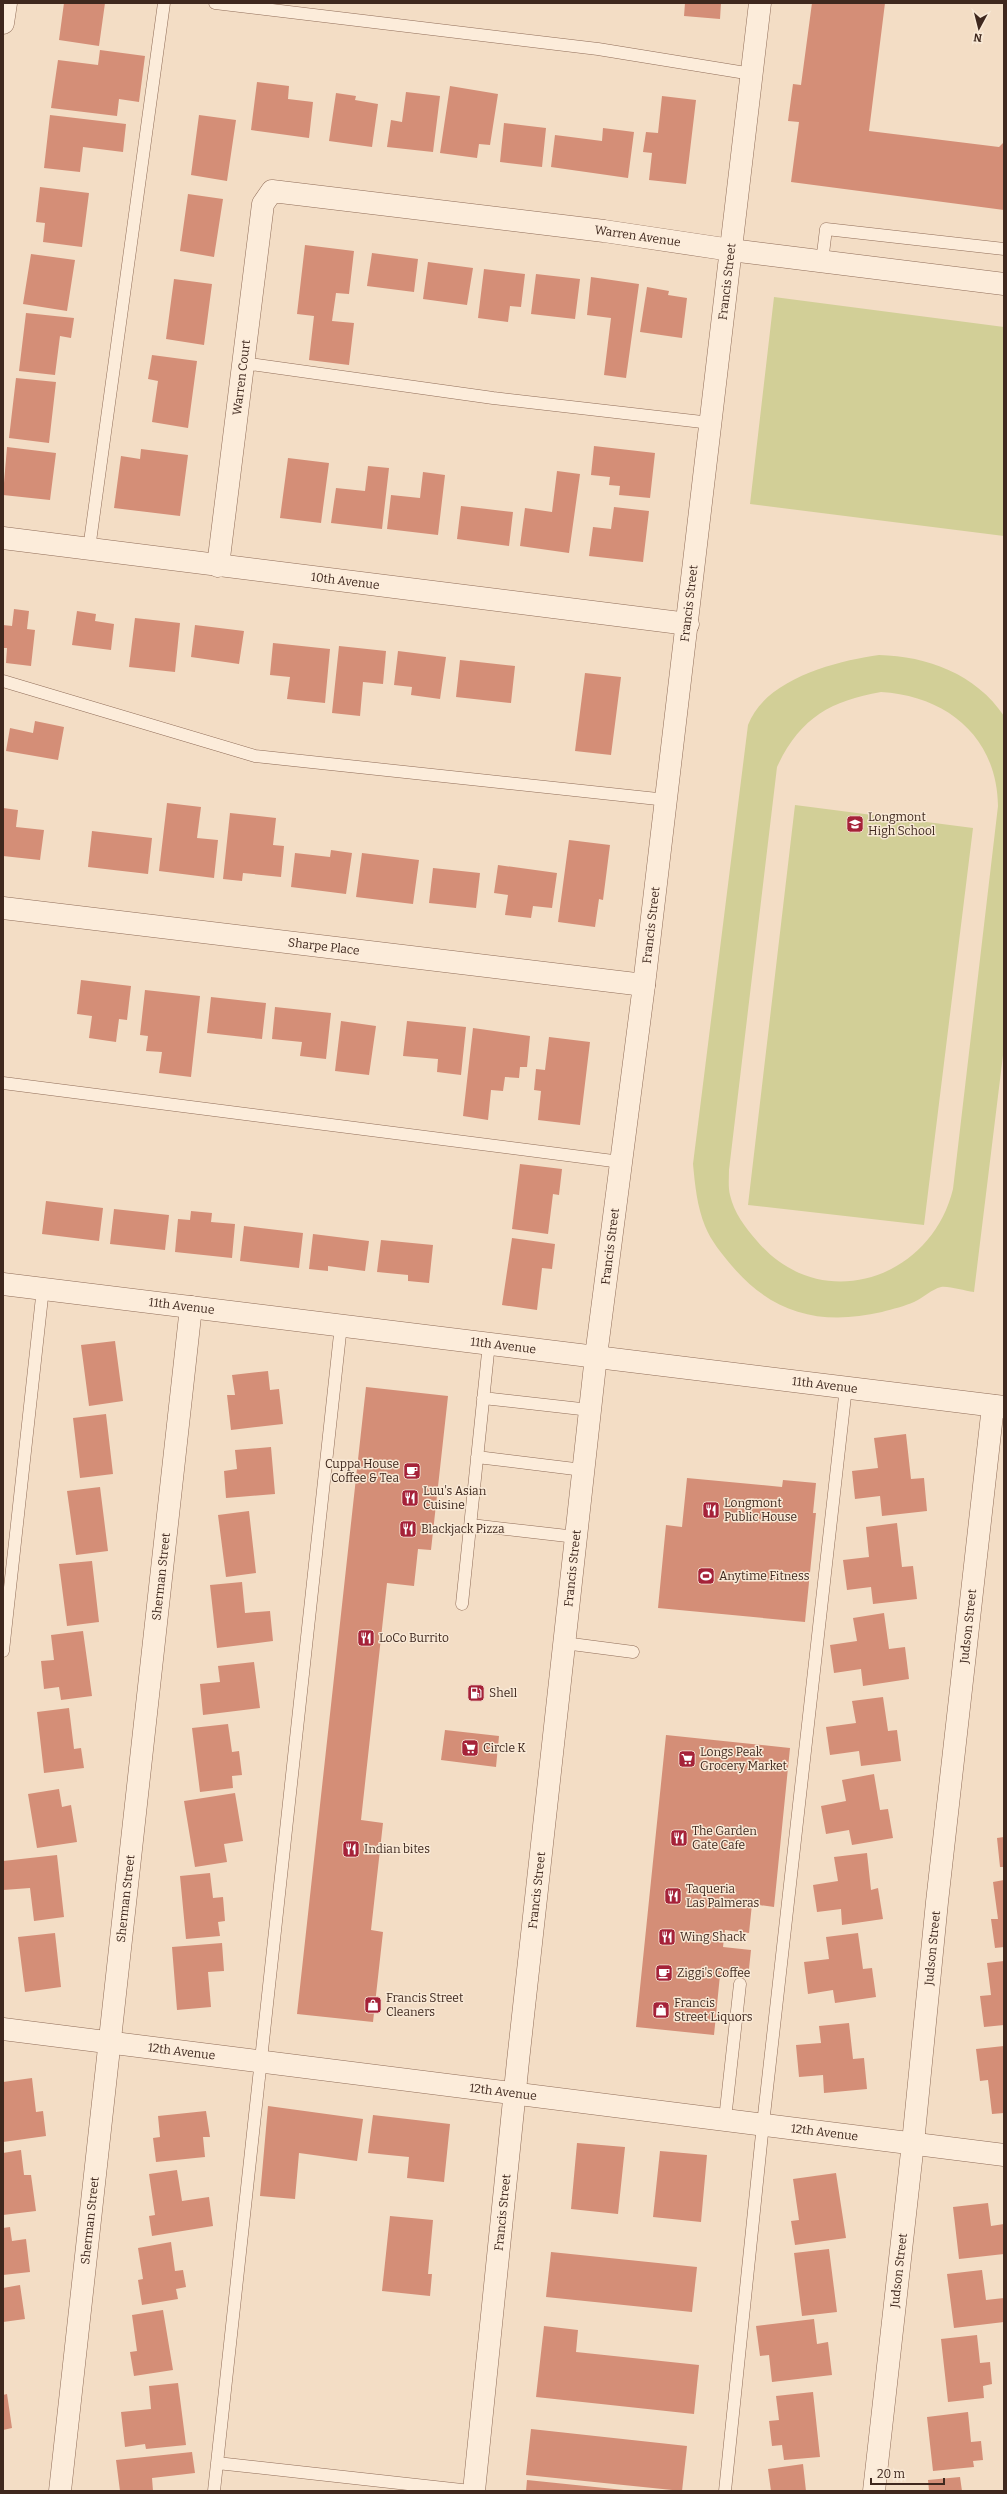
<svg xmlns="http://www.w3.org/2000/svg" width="1007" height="2494" viewBox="0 0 1007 2494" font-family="Bitter,serif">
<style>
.garden{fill:#d2cf97;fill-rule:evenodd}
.building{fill:#d48e77}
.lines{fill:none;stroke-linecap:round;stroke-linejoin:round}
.service-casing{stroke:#906d59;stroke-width:13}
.minor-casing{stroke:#906d59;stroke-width:23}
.tertiary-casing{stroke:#906d59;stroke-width:23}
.service{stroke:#fcecda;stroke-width:12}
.minor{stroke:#fcecda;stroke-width:22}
.tertiary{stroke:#fcecda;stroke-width:22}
.labels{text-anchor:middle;stroke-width:3;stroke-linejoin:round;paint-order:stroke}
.street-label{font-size:12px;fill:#3f281e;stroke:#f9e9d6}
.poi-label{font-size:12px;fill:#3f281e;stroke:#f9e9d6;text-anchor:start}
</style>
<rect width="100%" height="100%" fill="#f3ddc5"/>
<path class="garden" d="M774 297 1004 327V536L750 504Z
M879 655C927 656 976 674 1004 716V1047L974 1292C964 1291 950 1286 941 1287 932 1289 923 1298 914 1302 905 1306 893 1309 882 1312 821 1326 773 1314 732 1266 722 1254 711 1241 705 1226 697 1206 695 1185 693 1164L748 725C765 679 836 661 879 655ZM881 692C947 696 997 737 998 806L953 1189C931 1280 820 1316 757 1241 745 1227 734 1213 730 1195 728 1187 729 1178 729 1170L777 767C800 718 830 701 881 692Z
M795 805 973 828 924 1225 748 1205Z"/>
<path class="building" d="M64 3H105L99 46 59 40Z
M685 3H721L720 19 684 16Z
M812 3H885L869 131 999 147 1004 142V210L791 182 799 122 788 121 793 84 801 85Z
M100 50 145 56 139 102 119 99 117 116 51 108 58 60 98 65Z
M257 82 289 86 288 99 313 102 309 138 251 130Z
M450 86 498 94 490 145 479 144 477 158 440 153Z
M406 92 440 96 433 152 387 147 391 120 402 122Z
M336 93 356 96 355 100 378 104 372 147 329 141Z
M662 96 696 100 686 184 649 180 652 153 643 152 646 132 658 133Z
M50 115 126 124 123 152 83 147 80 172 44 168Z
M199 115 236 120 227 181 191 175Z
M504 123 546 128 542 167 500 162Z
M603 128 634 132 628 178 551 167 555 135 602 141Z
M40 187 89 193 82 247 43 242 45 223 36 222Z
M188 194 223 199 214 257 180 251Z
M305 245 354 251 349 294 336 293 332 321 354 323 349 365 309 360 314 316 297 314Z
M372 253 418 259 414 292 367 286Z
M31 254 75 260 67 311 23 304Z
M428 262 473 268 467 305 423 299Z
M484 269 525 274 521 307 510 306 508 322 478 318Z
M536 274 580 279 575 319 531 314Z
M591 277 639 284 626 378 604 375 611 318 587 315Z
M174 279 212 284 204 345 166 339Z
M647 287 669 291 668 295 687 298 682 338 640 332Z
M26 313 74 318 71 338 60 336 55 375 19 371Z
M152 355 197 361 188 428 152 422 158 381 148 379Z
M16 378 56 382 49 443 9 438Z
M594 446 655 453 650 498 619 495 620 486 609 485 610 477 591 475Z
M7 447 56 453 50 500 3 495Z
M141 449 188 455 180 516 114 508 121 456 140 459Z
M288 458 329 463 321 523 280 518Z
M368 466 389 468 382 529 331 523 336 488 365 491Z
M557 471 580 474 569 553 520 546 525 508 552 512Z
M423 472 445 475 438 535 387 529 391 495 420 498Z
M461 506 513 512 509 546 457 539Z
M614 507 649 511 643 562 589 556 593 527 611 529Z
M14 609 29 611 27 629 35 630 31 666 6 663 7 648H3V625L12 626Z
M77 611 96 614 95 621 114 624 111 650 72 645Z
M135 618 180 623 175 672 129 667Z
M195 625 244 631 239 664 191 657Z
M273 643 330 649 325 703 287 699 290 677 270 675Z
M339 646 386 651 383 684 363 682 360 716 332 713Z
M398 651 446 657 440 699 411 695 412 687 394 685Z
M460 660 515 666 511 703 456 697Z
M585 673 621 677 611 755 575 751Z
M35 721 64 727 58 760 6 751 10 728 33 733Z
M167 803 201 807 197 838 218 840 214 878 159 871Z
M3 808 18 810 16 827 44 830 40 860 3 856Z
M230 813 276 818 273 845 284 846 281 877 243 873 242 881 223 879Z
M92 831 152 838 148 874 88 867Z
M569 840 610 845 603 900 599 899 595 927 558 922Z
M331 850 352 853 346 894 291 887 295 853 330 857Z
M362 853 419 860 413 904 356 897Z
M498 865 557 873 552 908 533 906 531 918 505 915 508 895 494 893Z
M433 868 480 873 476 908 429 903Z
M81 980 131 986 127 1020 119 1019 116 1042 89 1038 92 1016 77 1014Z
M145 990 200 996 191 1077 159 1073 162 1052 146 1051 148 1036 140 1035Z
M211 997 266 1003 262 1039 207 1033Z
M275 1007 331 1013 326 1059 300 1056 302 1042 272 1039Z
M341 1021 376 1026 369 1075 335 1071Z
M407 1021 466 1027 461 1075 437 1072 438 1059 403 1056Z
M473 1028 530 1036 527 1067H520L519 1078 505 1077 503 1091 491 1090 488 1120 463 1116Z
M549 1037 590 1042 580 1125 538 1120 541 1091 534 1090 536 1069 545 1070Z
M520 1164 562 1169 559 1195 553 1194 548 1234 512 1229Z
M46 1201 103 1208 99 1241 42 1234Z
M114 1209 169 1215 165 1250 110 1244Z
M191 1211 212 1213 211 1222 235 1224 232 1258 175 1252 178 1219 190 1220Z
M244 1226 303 1233 299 1268 240 1261Z
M313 1234 369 1241 365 1271 328 1266V1271L309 1269Z
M512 1238 555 1244 552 1269 542 1268 537 1310 502 1305Z
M381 1240 433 1245 429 1283 408 1281V1275L377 1272Z
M115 1341 123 1401 89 1406 81 1345Z
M268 1371 270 1390 279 1389 283 1424 231 1430 227 1395H235L232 1375Z
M366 1387 448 1396 431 1550 418 1549 414 1586 387 1583 361 1820 383 1823 371 1930 383 1932 373 2022 297 2014Z
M106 1414 113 1474 80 1478 73 1418Z
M906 1434 911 1479 924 1478 927 1511 882 1516 880 1496 855 1499 852 1471 878 1468 874 1438Z
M271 1447 275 1494 226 1498 224 1471 237 1469 235 1450Z
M687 1478 782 1487 783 1480 816 1483 813 1513H816L805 1622 658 1608 666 1525 682 1527Z
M100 1487 108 1551 76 1555 67 1491Z
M249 1511 256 1573 226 1577 218 1515Z
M897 1523 902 1567 913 1566 917 1599 873 1604 871 1587 847 1590 843 1560 869 1557 866 1527Z
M92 1561 99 1622 67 1626 59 1564Z
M242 1582 245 1613 270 1611 273 1641 217 1648 210 1585Z
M884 1613 889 1649 905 1647 909 1679 863 1686 861 1669 834 1673 830 1645 857 1641 853 1618Z
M83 1631 92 1696 61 1700 59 1687 44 1689 41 1661 54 1660 51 1635Z
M254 1662 260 1708 203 1715 200 1684 220 1682 218 1666Z
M883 1697 888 1731 897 1730 901 1761 861 1766 859 1751 830 1755 826 1727 856 1723 852 1701Z
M69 1708 74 1749 81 1748 84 1768 44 1773 37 1712Z
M228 1724 232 1752 239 1751 242 1775 232 1776 233 1788 200 1792 192 1728Z
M445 1730 499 1736 496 1767 441 1760Z
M666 1735 790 1748 774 1907 752 1904 749 1933 725 1930 723 1947 751 1950 748 1978 720 1975 714 2035 636 2027Z
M874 1774 880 1810 888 1809 893 1838 852 1845 849 1830 826 1834 821 1806 846 1801 842 1780Z
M59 1789 62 1807 71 1805 77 1842 37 1848 28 1794Z
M235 1793 243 1841 224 1844 227 1862 195 1867 184 1801Z
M1004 1837V1867H1000L997 1838Z
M867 1853 871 1890 878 1888 883 1919 842 1925 841 1909 817 1912 813 1885 838 1881 834 1857Z
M57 1855 64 1917 34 1921 30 1888 3 1890V1861Z
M210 1873 213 1898 223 1897 225 1921 218 1922 220 1936 186 1939 180 1876Z
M1004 1880V1947L995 1948 991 1919H998L993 1882Z
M55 1933 61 1987 25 1992 18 1937Z
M858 1933 863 1969 872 1968 876 1997 835 2003 833 1990 808 1994 804 1962 829 1959 826 1937Z
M222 1943 224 1971 208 1972 211 2007 177 2010 172 1947Z
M1004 1961V2025L984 2027 980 1996 991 1995 987 1963Z
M849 2023 853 2059 864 2058 867 2089 824 2093 823 2075 799 2077 796 2045 821 2043 819 2026Z
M1004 2046V2113L992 2114 988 2080 980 2081 976 2049Z
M32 2078 36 2112 43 2111 46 2136 3 2142V2082Z
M268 2106 363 2119 357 2161 299 2153 295 2199 260 2196Z
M206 2111 210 2137H203L205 2157 156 2162 153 2138 160 2137 158 2116Z
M373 2115 450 2124 444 2182 407 2178 409 2157 368 2153Z
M577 2143 625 2147 618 2214 571 2209Z
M21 2150 24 2175H31L36 2211 3 2215V2153Z
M660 2151 707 2155 701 2222 653 2217Z
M177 2170 182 2201 209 2197 213 2226 152 2236 149 2216 155 2215 149 2174Z
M836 2173 846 2238 795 2245 791 2221 799 2220 793 2179Z
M988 2203 991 2226 1004 2224V2254L959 2259 953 2207Z
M390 2216 433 2220 428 2274H432L430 2296 382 2291Z
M10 2227 12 2241 26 2239 30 2272 3 2275V2228Z
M171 2242 175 2271 183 2270 186 2287 176 2289 178 2299 142 2305 138 2280 143 2279 138 2248Z
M829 2249 837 2312 802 2316 794 2253Z
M551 2252 697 2267 692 2312 546 2297Z
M982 2270 986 2300 1004 2298V2322L954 2328 947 2274Z
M20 2285 25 2319 3 2322V2288Z
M163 2310 173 2370 134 2376 130 2352 137 2351 132 2315Z
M814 2319 817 2344 828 2342 832 2375 772 2382 769 2355 760 2356 756 2326Z
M544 2326 578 2330 576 2352 699 2365 694 2414 536 2397Z
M977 2335 980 2363 990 2362 992 2384 983 2386 984 2398 948 2402 941 2339Z
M178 2383 186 2445 146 2449 145 2444 125 2447 121 2412 151 2409 149 2386Z
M813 2392 820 2457 784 2460 782 2445 772 2446 769 2421 779 2420 776 2396Z
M7 2394 12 2428 3 2430V2395Z
M968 2412 971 2442 981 2441 983 2460 973 2461 974 2467 933 2471 927 2417Z
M531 2429 687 2446 682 2491 526 2475Z
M192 2452 195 2473 152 2478 153 2491H120L116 2460Z
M803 2464 806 2491H771L768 2469Z
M960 2477 962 2491H929L928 2480Z
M527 2480 624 2490V2491H526Z"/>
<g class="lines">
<defs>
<path id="service" d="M215 3 598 49 752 74
M822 262 826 229 1004 249
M243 363 493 398 711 423
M89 549 164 3
M3 681 255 756 667 800
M3 1083 621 1162
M483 1398 590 1410
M477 1457 583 1470
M471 1525 576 1537
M462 1604 489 1343
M564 1643 633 1652
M3 1651 43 1288
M725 2119 740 1984
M217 2463 471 2491
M214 2491 341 1325
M725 2491 763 2124 846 1387"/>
<g id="minor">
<path d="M3 23 6 3"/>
<path id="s1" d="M3 538 688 624"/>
<path id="s2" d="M218 566 263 204 272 191 604 231 731 250 1004 284"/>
<path id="s3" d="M3 908 644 985"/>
<path id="s4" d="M3 2029 1004 2155"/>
<path id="s5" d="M60 2491 191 1307"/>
<path id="s6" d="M874 2491 913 2143 937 1902 993 1406"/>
</g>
<g id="tertiary">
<path id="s7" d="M3 1284 1004 1407"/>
<path id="s8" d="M474 2491 518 2061 596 1356 644 985 760 3"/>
</g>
</defs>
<use href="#service" class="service-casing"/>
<use href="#minor" class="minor-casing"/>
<use href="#tertiary" class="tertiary-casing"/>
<use href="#service" class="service"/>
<use href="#minor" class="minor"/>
<use href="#tertiary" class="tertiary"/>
</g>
<defs>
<symbol id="school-square" viewBox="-11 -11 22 22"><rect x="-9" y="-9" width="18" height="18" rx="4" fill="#a52239" stroke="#f9e9d6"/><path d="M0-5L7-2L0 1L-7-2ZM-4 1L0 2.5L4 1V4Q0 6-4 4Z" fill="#fff"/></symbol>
<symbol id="cafe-square" viewBox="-11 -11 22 22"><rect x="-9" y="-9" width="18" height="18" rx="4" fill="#a52239" stroke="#f9e9d6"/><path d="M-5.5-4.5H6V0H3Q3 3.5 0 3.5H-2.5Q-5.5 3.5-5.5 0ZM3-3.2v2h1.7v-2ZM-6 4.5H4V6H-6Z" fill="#fff"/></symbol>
<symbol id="restaurant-square" viewBox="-11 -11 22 22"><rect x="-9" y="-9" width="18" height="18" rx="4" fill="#a52239" stroke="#f9e9d6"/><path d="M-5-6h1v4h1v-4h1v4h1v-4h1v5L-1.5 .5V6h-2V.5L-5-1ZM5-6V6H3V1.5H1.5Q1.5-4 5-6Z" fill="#fff"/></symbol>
<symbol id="stadium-square" viewBox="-11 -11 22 22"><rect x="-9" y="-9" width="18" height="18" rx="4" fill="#a52239" stroke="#f9e9d6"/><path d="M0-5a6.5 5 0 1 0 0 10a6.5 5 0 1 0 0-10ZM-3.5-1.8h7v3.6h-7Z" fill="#fff"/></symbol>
<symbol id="fuel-square" viewBox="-11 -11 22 22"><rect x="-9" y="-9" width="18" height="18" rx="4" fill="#a52239" stroke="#f9e9d6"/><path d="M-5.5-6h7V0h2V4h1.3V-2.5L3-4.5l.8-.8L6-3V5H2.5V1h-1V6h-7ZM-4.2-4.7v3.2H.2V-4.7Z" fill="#fff"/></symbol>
<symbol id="supermarket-square" viewBox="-11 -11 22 22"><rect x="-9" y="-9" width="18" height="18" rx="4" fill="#a52239" stroke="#f9e9d6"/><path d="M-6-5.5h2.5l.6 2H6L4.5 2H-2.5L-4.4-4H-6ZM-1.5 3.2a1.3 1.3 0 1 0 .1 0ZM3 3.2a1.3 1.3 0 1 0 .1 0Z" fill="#fff"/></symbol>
<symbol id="shop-square" viewBox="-11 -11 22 22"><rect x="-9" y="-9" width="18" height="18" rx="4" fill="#a52239" stroke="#f9e9d6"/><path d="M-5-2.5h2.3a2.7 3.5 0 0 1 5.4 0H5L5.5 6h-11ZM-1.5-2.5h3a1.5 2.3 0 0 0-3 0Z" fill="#fff"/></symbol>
</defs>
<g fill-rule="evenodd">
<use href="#school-square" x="845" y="814" width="20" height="20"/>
<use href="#cafe-square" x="402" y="1461" width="20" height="20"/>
<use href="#restaurant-square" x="400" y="1488" width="20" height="20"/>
<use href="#restaurant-square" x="701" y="1500" width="20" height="20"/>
<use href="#restaurant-square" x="398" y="1519" width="20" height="20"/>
<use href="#stadium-square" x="696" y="1566" width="20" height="20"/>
<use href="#restaurant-square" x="356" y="1628" width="20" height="20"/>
<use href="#fuel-square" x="466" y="1683" width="20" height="20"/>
<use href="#supermarket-square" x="460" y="1738" width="20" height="20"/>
<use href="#supermarket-square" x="677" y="1749" width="20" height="20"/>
<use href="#restaurant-square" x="669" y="1828" width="20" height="20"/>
<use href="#restaurant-square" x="341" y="1839" width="20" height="20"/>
<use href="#restaurant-square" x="663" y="1886" width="20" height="20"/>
<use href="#restaurant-square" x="657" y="1927" width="20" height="20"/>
<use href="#cafe-square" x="654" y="1963" width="20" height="20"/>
<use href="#shop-square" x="363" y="1995" width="20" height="20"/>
<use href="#shop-square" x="651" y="2000" width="20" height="20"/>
</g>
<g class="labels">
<g class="street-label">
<text dy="4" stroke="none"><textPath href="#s2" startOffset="749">Warren Avenue</textPath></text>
<text dy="4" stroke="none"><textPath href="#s8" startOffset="2224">Francis Street</textPath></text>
<text dy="4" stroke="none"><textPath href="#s2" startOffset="190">Warren Court</textPath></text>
<text dy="4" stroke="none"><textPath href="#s1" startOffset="345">10th Avenue</textPath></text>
<text dy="4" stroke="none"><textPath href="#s8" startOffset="1900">Francis Street</textPath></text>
<text dy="4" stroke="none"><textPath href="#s8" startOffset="1576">Francis Street</textPath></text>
<text dy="4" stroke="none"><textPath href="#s3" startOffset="323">Sharpe Place</textPath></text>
<text dy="4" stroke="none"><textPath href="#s8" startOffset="1252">Francis Street</textPath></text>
<text dy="4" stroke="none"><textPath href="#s7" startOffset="180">11th Avenue</textPath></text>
<text dy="4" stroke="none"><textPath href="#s7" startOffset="504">11th Avenue</textPath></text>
<text dy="4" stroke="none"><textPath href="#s7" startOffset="828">11th Avenue</textPath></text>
<text dy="4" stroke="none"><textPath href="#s8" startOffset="928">Francis Street</textPath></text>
<text dy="4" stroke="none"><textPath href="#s5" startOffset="920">Sherman Street</textPath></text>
<text dy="4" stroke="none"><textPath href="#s6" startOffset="870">Judson Street</textPath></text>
<text dy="4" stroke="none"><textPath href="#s8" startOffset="604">Francis Street</textPath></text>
<text dy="4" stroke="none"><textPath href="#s5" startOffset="596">Sherman Street</textPath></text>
<text dy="4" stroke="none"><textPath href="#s6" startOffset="546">Judson Street</textPath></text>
<text dy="4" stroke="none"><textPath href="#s4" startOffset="180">12th Avenue</textPath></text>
<text dy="4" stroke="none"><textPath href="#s4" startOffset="504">12th Avenue</textPath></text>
<text dy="4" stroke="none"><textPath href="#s4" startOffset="828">12th Avenue</textPath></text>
<text dy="4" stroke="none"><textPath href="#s8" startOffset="280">Francis Street</textPath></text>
<text dy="4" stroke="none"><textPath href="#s5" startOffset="272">Sherman Street</textPath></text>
<text dy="4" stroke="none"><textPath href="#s6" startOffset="222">Judson Street</textPath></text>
</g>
<g class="poi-label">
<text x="868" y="821">Longmont<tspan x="868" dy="14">High School</tspan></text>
<text x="399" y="1468" text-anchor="end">Cuppa House<tspan x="399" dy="14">Coffee &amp; Tea</tspan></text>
<text x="423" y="1495">Luu's Asian<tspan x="423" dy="14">Cuisine</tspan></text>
<text x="724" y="1507">Longmont<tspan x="724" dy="14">Public House</tspan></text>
<text x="421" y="1533">Blackjack Pizza</text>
<text x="719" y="1580">Anytime Fitness</text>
<text x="379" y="1642">LoCo Burrito</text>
<text x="489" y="1697">Shell</text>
<text x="483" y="1752">Circle K</text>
<text x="700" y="1756">Longs Peak<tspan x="700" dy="14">Grocery Market</tspan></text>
<text x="692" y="1835">The Garden<tspan x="692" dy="14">Gate Cafe</tspan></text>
<text x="364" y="1853">Indian bites</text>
<text x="686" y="1893">Taqueria<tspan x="686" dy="14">Las Palmeras</tspan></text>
<text x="680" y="1941">Wing Shack</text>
<text x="677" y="1977">Ziggi's Coffee</text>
<text x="386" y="2002">Francis Street<tspan x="386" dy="14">Cleaners</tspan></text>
<text x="674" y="2007">Francis<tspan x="674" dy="14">Street Liquors</tspan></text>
</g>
</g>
<rect width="1007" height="2494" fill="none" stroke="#3f281e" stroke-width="8"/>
<g transform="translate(979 28) rotate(187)" stroke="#f9e9d6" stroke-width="3" paint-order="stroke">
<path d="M0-3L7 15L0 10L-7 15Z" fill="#3f281e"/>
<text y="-6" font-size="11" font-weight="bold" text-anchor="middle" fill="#3f281e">N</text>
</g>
<path d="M871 2478v6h73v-6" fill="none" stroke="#3f281e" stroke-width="2"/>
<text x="877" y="2478" font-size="12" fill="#3f281e" stroke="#f9e9d6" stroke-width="3" paint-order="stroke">20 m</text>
</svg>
